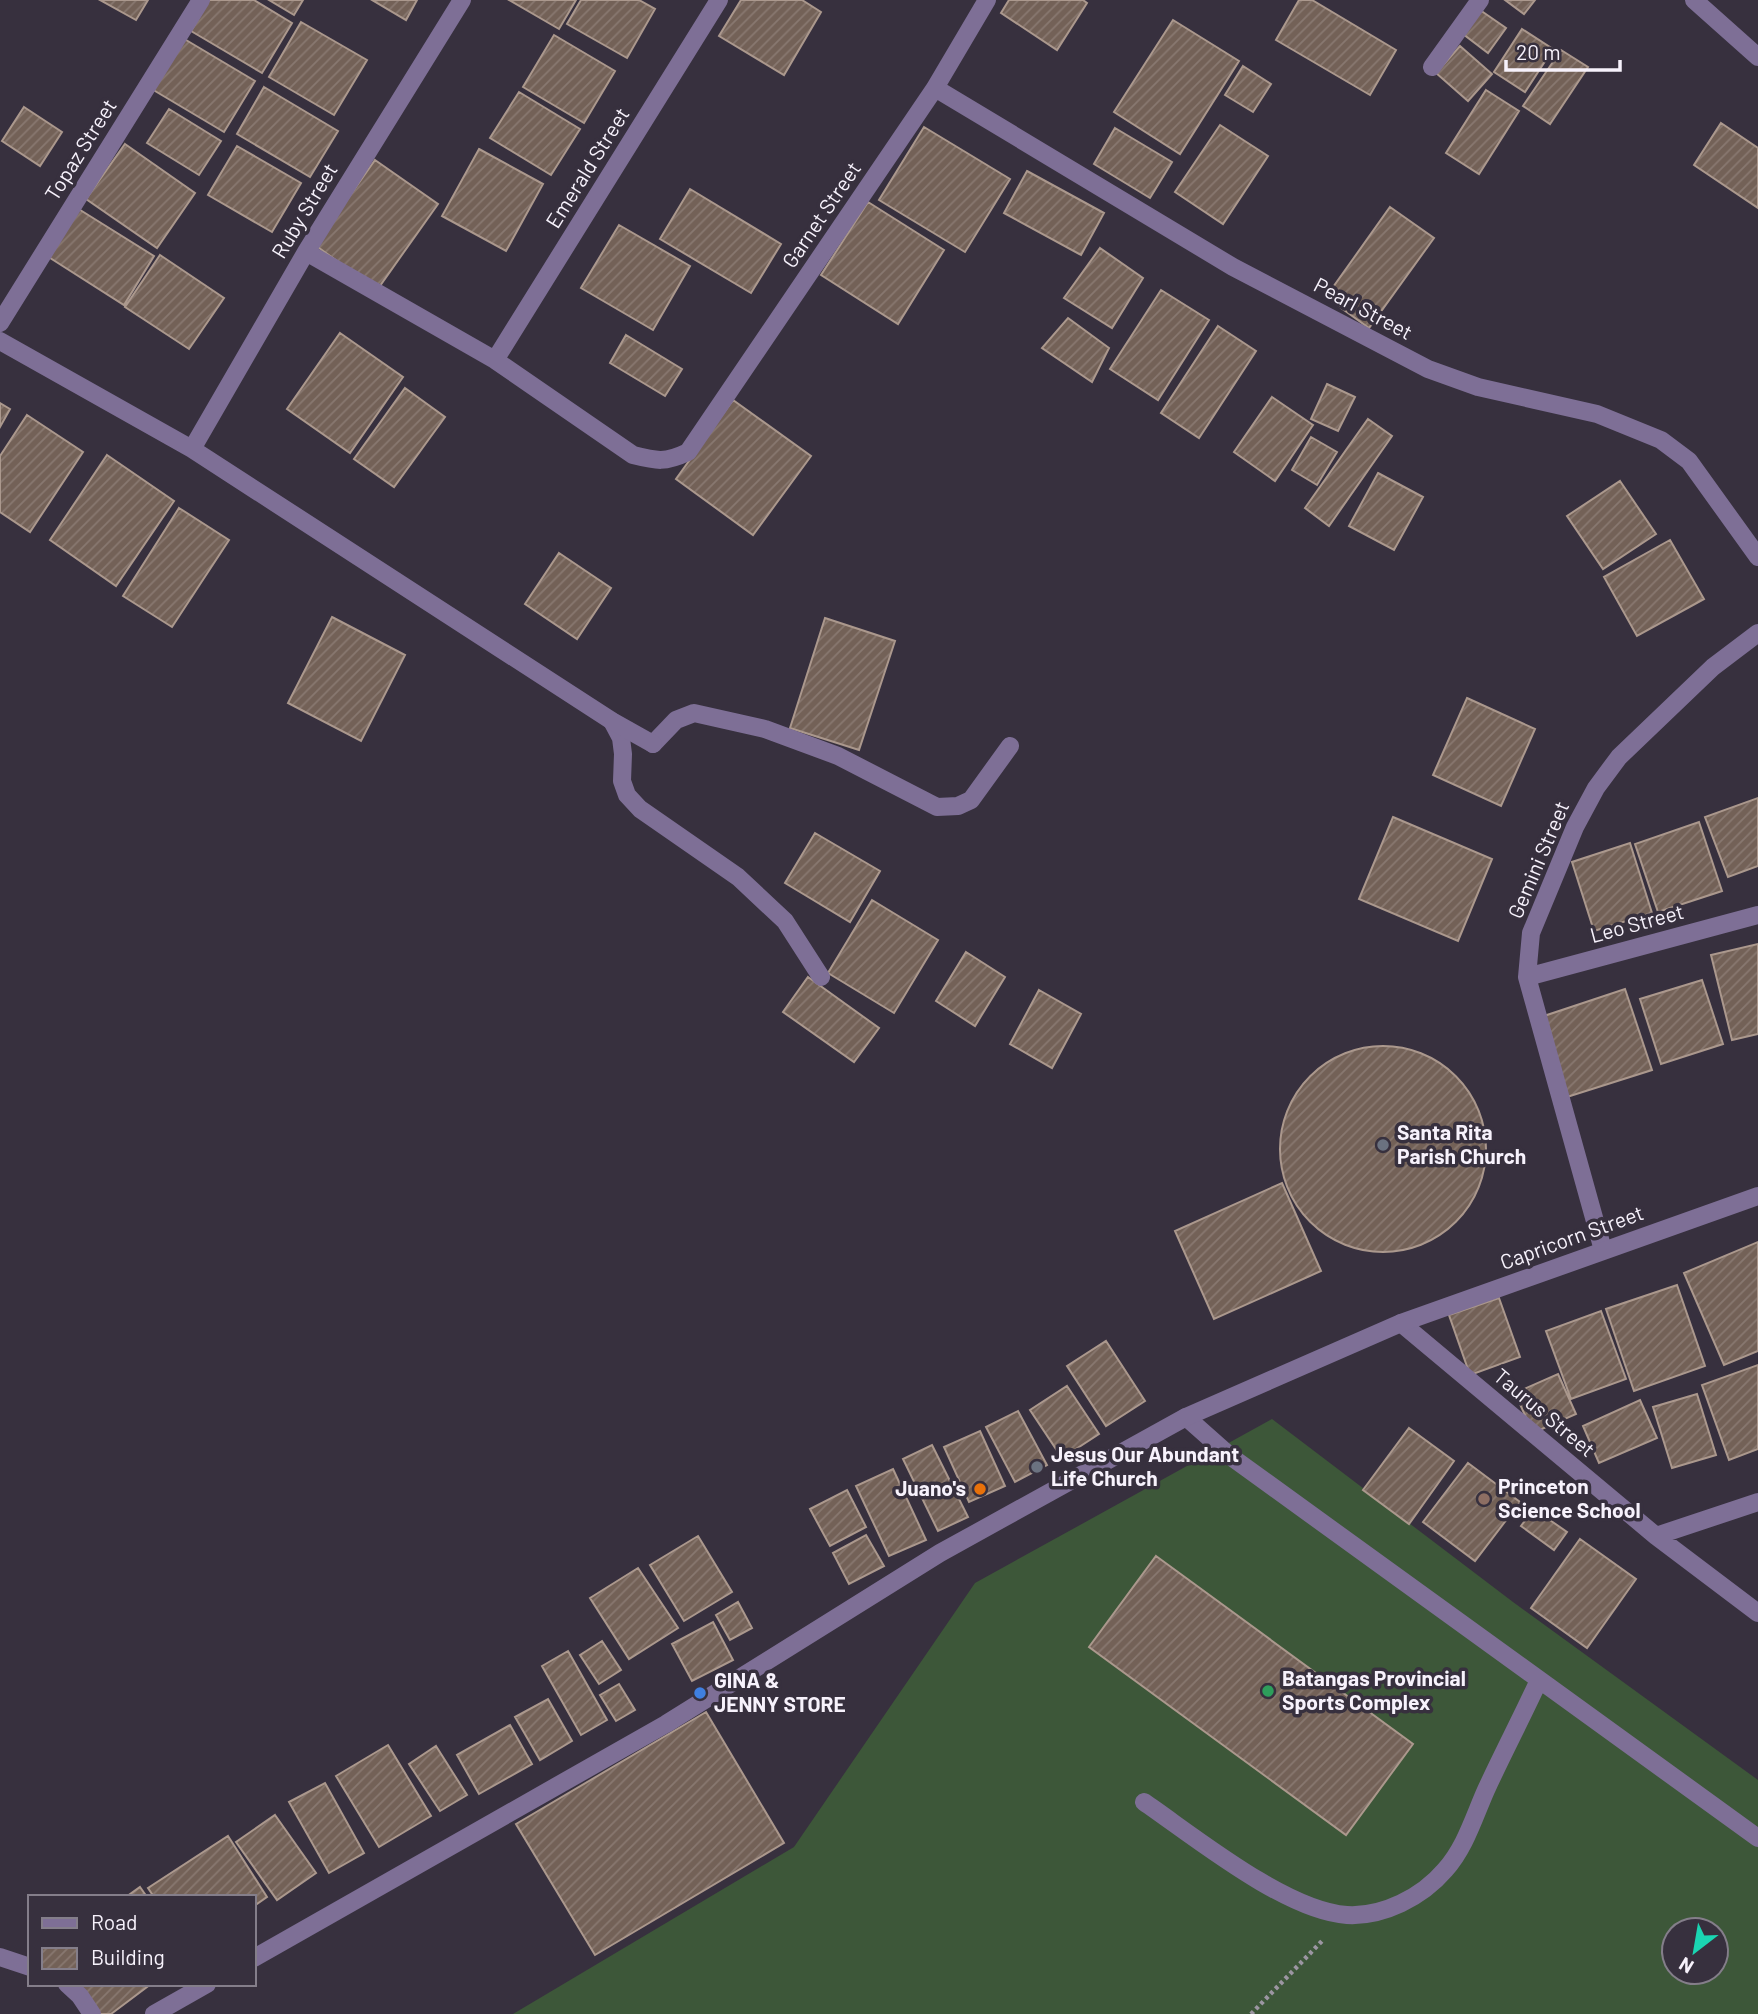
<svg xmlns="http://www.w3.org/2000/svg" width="1758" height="2014" viewBox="0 0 1758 2014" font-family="Barlow,sans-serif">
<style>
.pitch{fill:#3d5739;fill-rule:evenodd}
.building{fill:url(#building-hatch);stroke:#ab988d;stroke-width:2}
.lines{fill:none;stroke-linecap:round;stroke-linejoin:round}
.path{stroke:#9c96a2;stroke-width:4.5;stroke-dasharray:3.5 3.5;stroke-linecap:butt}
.service{stroke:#7e6f96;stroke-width:18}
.minor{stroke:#7e6f96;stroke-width:18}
.tertiary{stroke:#7e6f96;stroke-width:18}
.worship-dot{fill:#6b7280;stroke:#37303e;stroke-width:2.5}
.food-dot{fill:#e8710a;stroke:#37303e;stroke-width:2.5}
.education-dot{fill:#8d6e63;stroke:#37303e;stroke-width:2.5}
.leisure-dot{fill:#2e9e5b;stroke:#37303e;stroke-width:2.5}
.shop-dot{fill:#3f7fe0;stroke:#37303e;stroke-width:2.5}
.labels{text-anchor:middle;stroke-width:7;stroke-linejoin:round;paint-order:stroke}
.street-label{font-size:21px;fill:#f7f2fc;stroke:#37303e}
.poi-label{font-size:21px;font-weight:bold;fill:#f7f2fc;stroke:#37303e;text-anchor:start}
</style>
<defs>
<pattern id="building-hatch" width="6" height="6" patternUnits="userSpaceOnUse" patternTransform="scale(1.75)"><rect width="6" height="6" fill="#736157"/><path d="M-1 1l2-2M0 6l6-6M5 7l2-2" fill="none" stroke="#887870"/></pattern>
</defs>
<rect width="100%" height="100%" fill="#37303e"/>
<path class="pitch" d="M1272 1419 1513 1602 1758 1780V2014H513L794 1847 975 1583ZM1674 1930H1716V1972H1674Z"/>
<path class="building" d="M100 0H148L136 20Z
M209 0H254L292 23 262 73 191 31Z
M269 0H303L294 15Z
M372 0H417L406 20Z
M509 0H576L559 29Z
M581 0H639L655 9 627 58 567 24Z
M741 0H802L821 12 784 75 719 36Z
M1009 0H1083L1087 3 1057 50 1001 13Z
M1299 0H1312L1396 50 1370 95 1276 40Z
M1505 0H1535L1524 14Z
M1480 10 1506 28 1488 53 1463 34Z
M1173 20 1239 61 1180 154 1114 112Z
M301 22 367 60 334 115 269 77Z
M1522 29 1553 49 1525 92 1494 72Z
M554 35 615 71 584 123 523 87Z
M181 37 255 81 224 132 150 88Z
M1460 46 1492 74 1468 101 1436 73Z
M1561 50 1588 67 1550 124 1523 106Z
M1243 66 1271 84 1253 112 1225 95Z
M264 87 338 131 310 177 237 134Z
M1486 90 1519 111 1479 174 1446 153Z
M519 92 580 129 551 175 490 138Z
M24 107 62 132 40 166 2 141Z
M169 109 221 141 199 175 147 143Z
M1721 123 1758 148V208L1694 165Z
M1220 125 1268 156 1223 224 1175 192Z
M924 127 1010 179 965 252 879 200Z
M1115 128 1172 162 1150 198 1094 164Z
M125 144 195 193 157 248 86 199Z
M237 146 301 183 272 232 208 195Z
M479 149 543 184 506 251 442 216Z
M375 160 438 204 377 290 315 245Z
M1027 171 1104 213 1081 255 1004 213Z
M690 189 781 244 751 293 660 239Z
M868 202 944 250 898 324 821 275Z
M1390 207 1434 238 1369 328 1326 297Z
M77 208 154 256 124 305 47 256Z
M619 225 690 266 653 330 581 288Z
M1100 248 1143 278 1112 328 1064 298Z
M160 255 224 298 189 349 125 307Z
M1161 290 1209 320 1158 400 1110 369Z
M1068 318 1109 348 1092 382 1042 348Z
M1218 326 1256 351 1199 438 1161 413Z
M340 333 403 377 350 453 287 409Z
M626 335 682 369 665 396 610 363Z
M1327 384 1355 397 1338 431 1311 419Z
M405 388 445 417 394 487 354 459Z
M1272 397 1313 425 1275 481 1234 452Z
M733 400 811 456 753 535 676 479Z
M0 403 10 409 0 427Z
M27 415 83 452 30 532 0 512V456Z
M1368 419 1392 436 1329 526 1305 508Z
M1311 437 1337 452 1317 485 1292 470Z
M107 455 174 501 116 586 50 540Z
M1378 473 1423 497 1394 550 1349 526Z
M1620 481 1656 534 1603 569 1567 516Z
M179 508 229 540 172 627 123 596Z
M1670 540 1704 599 1637 636 1604 577Z
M559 553 611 588 577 639 525 604Z
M332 617 405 655 361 741 288 703Z
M825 618 895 641 859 750 790 728Z
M1467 698 1535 729 1501 806 1433 775Z
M1758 798V866L1728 877 1705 817Z
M1393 817 1492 859 1458 941 1359 899Z
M1699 822 1722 891 1658 912 1635 844Z
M815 833 880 871 850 922 785 883Z
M1630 843 1652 913 1594 931 1572 862Z
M872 900 938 940 894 1013 828 973Z
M1758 944V1034L1732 1040 1711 955Z
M966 952 1005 977 975 1026 936 1001Z
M808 977 879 1028 854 1062 783 1012Z
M1702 980 1723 1044 1661 1064 1640 999Z
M1625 989 1652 1070 1567 1097 1541 1017Z
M1039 990 1081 1014 1052 1068 1010 1044Z
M1280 1149a103 103 0 1 1 206 0a103 103 0 1 1-206 0Z
M1282 1183 1321 1271 1214 1319 1175 1231Z
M1758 1242V1351L1724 1365 1684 1273Z
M1677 1285 1705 1366 1634 1391 1606 1309Z
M1499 1298 1520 1357 1470 1375 1449 1315Z
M1601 1311 1626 1379 1571 1399 1546 1331Z
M1106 1341 1145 1401 1106 1426 1067 1366Z
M1758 1365V1449L1729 1460 1702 1385Z
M1558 1374 1576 1414 1533 1433 1515 1393Z
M1067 1386 1099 1434 1062 1458 1030 1410Z
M1697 1394 1716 1455 1672 1468 1653 1407Z
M1640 1400 1657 1438 1599 1463 1583 1426Z
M1018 1411 1047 1465 1015 1482 986 1427Z
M1409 1428 1454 1461 1409 1524 1363 1490Z
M980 1431 1005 1486 969 1502 944 1447Z
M932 1445 968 1517 938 1531 903 1459Z
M1468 1463 1520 1502 1475 1561 1423 1522Z
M893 1469 926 1540 889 1556 856 1486Z
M847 1490 866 1527 830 1546 810 1509Z
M1534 1509 1567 1532 1554 1550 1521 1526Z
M866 1535 884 1566 849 1584 833 1553Z
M698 1536 732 1592 684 1621 650 1565Z
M1580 1539 1636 1579 1587 1648 1531 1608Z
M1156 1556 1413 1744 1346 1835 1089 1647Z
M638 1568 678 1628 629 1659 590 1598Z
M738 1602 752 1628 730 1640 716 1615Z
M713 1622 733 1660 692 1681 672 1644Z
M602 1641 621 1670 599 1684 580 1655Z
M568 1651 607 1720 581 1735 542 1666Z
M619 1684 635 1710 616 1721 600 1695Z
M548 1699 572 1741 540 1760 515 1717Z
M706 1712 784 1843 595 1955 516 1824Z
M510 1725 532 1764 479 1794 457 1755Z
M388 1745 431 1816 379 1847 336 1776Z
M436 1746 467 1795 440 1811 409 1764Z
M325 1783 364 1853 329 1873 289 1802Z
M275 1815 316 1873 277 1900 236 1842Z
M228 1836 267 1897 254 1906V1897H154L148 1888Z
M140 1887 147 1897H126Z
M73 1984H151L111 2014H95Z"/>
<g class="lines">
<path class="path" d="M1251 2014 1324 1939"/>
<path class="service" d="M1432 67 1480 0
M612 721 621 738 623 754 622 781 627 795 640 809 738 877 785 921 821 977
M653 744 676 720 694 713 765 729 838 756 937 807 958 806 971 800 1010 746
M1186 1417 1230 1456 1758 1838
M1144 1802C1195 1837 1286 1911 1347 1915 1383 1917 1422 1897 1445 1870 1465 1848 1474 1817 1486 1790 1503 1753 1522 1717 1539 1680
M0 1957 30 1967
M67 1984 80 1996 92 2014"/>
<path class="minor" d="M1694 0 1758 57
M935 88 1233 267 1428 369 1478 387 1597 414 1661 440 1689 461 1758 557
M306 252 495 360 633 455C657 461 665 463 688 452L935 88 987 0
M0 323 201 0
M0 341 192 449 612 721 653 744
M495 360 719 0
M192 449 306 252 462 0
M1527 977 1758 915
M1603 1250 1527 977 1531 933 1575 827 1596 788 1619 757 1713 667 1758 633
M1401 1323 1656 1536 1758 1613
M1656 1536 1758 1502"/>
<path class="tertiary" d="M254 1958 666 1724 940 1553 1186 1417 1401 1323 1758 1196
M154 2014 207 1984"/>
</g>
<g class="worship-dot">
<circle cx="1383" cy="1145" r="7"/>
<circle cx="1037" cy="1467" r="7"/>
</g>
<circle class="food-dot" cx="980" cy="1489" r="7"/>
<circle class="education-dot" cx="1484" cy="1499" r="7"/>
<circle class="leisure-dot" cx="1268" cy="1691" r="7"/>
<circle class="shop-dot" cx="700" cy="1693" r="7"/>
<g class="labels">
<g class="street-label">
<text transform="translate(81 150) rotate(-58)" y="7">Topaz Street</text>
<text transform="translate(588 168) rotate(-58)" y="7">Emerald Street</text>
<text transform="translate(305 211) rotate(-59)" y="7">Ruby Street</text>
<text transform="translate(822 215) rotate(-56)" y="7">Garnet Street</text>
<text transform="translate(1363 309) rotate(28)" y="7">Pearl Street</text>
<text transform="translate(1539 860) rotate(-67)" y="7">Gemini Street</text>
<text transform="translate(1637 924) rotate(-15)" y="7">Leo Street</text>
<text transform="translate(1572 1238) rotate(-20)" y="7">Capricorn Street</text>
<text transform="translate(1544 1413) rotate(40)" y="7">Taurus Street</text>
</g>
<g class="poi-label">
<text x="1397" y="1140">Santa Rita<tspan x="1397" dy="24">Parish Church</tspan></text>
<text x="1051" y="1462">Jesus Our Abundant<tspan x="1051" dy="24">Life Church</tspan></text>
<text x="1498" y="1494">Princeton<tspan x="1498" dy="24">Science School</tspan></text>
<text x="966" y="1496" text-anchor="end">Juano's</text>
<text x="1282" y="1686">Batangas Provincial<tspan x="1282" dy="24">Sports Complex</tspan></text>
<text x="714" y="1688">GINA &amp;<tspan x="714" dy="24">JENNY STORE</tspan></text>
</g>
</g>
<rect x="28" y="1895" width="228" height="91" fill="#37303e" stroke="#847e8a" stroke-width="2"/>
<rect x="42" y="1918" width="35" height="10" fill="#7e6f96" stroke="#847e8a" stroke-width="2"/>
<text x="91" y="1930" font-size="21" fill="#f7f2fc">Road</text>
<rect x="42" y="1948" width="35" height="21" fill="url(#building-hatch)" stroke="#847e8a" stroke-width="2"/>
<text x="91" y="1965" font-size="21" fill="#f7f2fc">Building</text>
<g transform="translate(1695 1951) rotate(211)"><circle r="33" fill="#37303e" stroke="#847e8a" stroke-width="2"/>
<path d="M0-5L12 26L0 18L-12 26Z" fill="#1ad5b2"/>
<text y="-10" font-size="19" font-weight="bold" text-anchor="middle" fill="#f7f2fc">N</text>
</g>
<path d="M1506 60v10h114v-10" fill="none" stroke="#f7f2fc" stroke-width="3.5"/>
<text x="1516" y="60" font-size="21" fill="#f7f2fc" stroke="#37303e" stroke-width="5" paint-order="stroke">20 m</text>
</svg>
